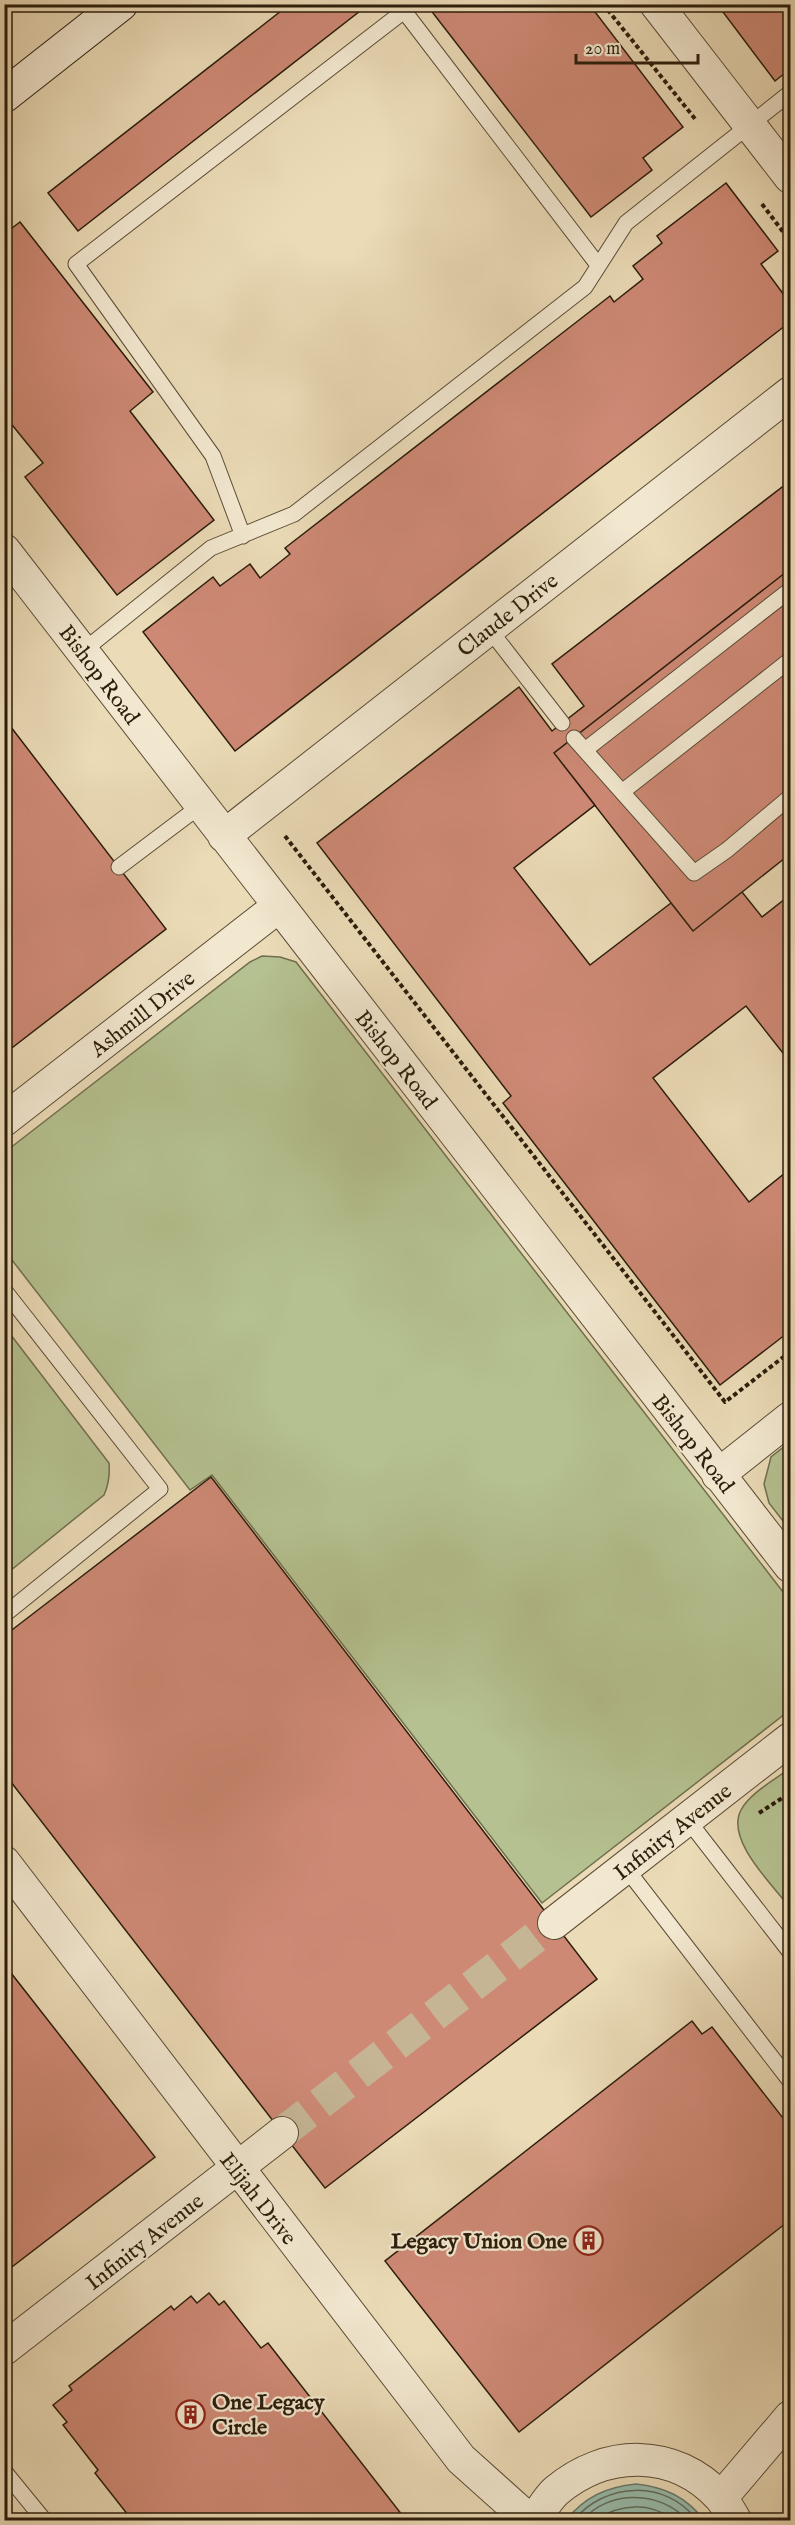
<svg xmlns="http://www.w3.org/2000/svg" width="795" height="2525" viewBox="0 0 795 2525" font-family="'IM FELL English',serif">
<style>
.green{fill:#b5c190;stroke:#706f4e;stroke-width:1.5}
.water{fill:#98bbac;stroke:#6c7c6c;stroke-width:1.5}
.lines{fill:none;stroke-linecap:round;stroke-linejoin:round}
.shore{stroke:#626c5c;stroke-width:1.5}
.building{fill:#ce8975;stroke:#2b1d0b;stroke-width:1.5}
.street-tunnel{stroke:#c5b595;stroke-width:32;stroke-dasharray:32 16;stroke-linecap:butt}
.lane-casing{stroke:#5b4c36;stroke-width:17}
.street-casing{stroke:#5b4c36;stroke-width:34}
.secondary-casing{stroke:#2b1d0b;stroke-width:35}
.path{stroke:#2b1d0b;stroke-width:4;stroke-dasharray:4.5 3;stroke-linecap:butt}
.lane{stroke:#f2e8d0;stroke-width:15}
.street{stroke:#f2e8d0;stroke-width:32}
.secondary{stroke:#f2e8d0;stroke-width:33}
.labels{text-anchor:middle;stroke-width:4.5;stroke-linejoin:round;paint-order:stroke}
.street-label{font-size:22px;fill:#2b1d0b;stroke:#f2e8d0}
.poi-label{font-size:22px;font-weight:bold;fill:#2b1d0b;stroke:#f2e8d0;text-anchor:end}
</style>
<rect width="100%" height="100%" fill="#ebdbb7"/>
<filter id="stains"><feTurbulence type="fractalNoise" baseFrequency=".00333" numOctaves="4"/><feColorMatrix values="0 0 0 0 .2 0 0 0 0 .09 0 0 0 0 .02 0 0 0 .5 -.17"/></filter>
<radialGradient id="worn" r=".72"><stop offset=".6" stop-color="#630" stop-opacity="0"/><stop offset="1" stop-color="#630" stop-opacity=".3"/></radialGradient>
<path class="green" d="M262 956 280 957 296 962 790 1601V1710L542 1903 212 1475 190 1490 5 1251V1152L250 962Z
M4 1326 109 1463C110 1475 109 1484 104 1495L5 1575Z
M790 1442V1530L769 1503 764 1484 771 1457Z
M790 1768V1908C773 1885 725 1840 741 1810 750 1793 776 1779 790 1768Z"/>
<path class="water" d="M636 2484C665 2487 686 2497 704 2520H566C585 2497 606 2487 636 2484Z"/>
<g class="lines">
<path class="shore" d="M574 2520C605 2482 666 2479 697 2520
M583 2520C609 2489 661 2491 687 2520
M596 2520C620 2503 650 2502 674 2520"/>
</g>
<path class="building" d="M290 4H369L78 231 48 193Z
M426 4H589L683 127 643 158 652 170 591 217Z
M717 4H787L790 9V69L775 81Z
M726 183 778 251 761 264 790 303V322L235 751 143 632 213 577 220 586 250 564 260 578 290 554 285 548 610 296 614 302 643 279 633 266 662 243 657 236Z
M20 222 153 392 130 411 214 520 117 595 25 477 43 463 4 415V234Z
M790 481V569L554 753 595 805 514 868 590 965 671 903 693 931 742 892 762 917 790 895V1062L746 1006 653 1078 749 1202 790 1169V1331L720 1385 503 1103 511 1096 317 843 519 687 552 731 584 706 552 664Z
M790 569V854L693 931 554 753Z
M4 718 166 929 4 1054Z
M211 1477 597 1979 325 2188 4 1773V1636Z
M4 1964 155 2157 4 2273Z
M692 2021 702 2034 712 2027 790 2127V2220L519 2432 385 2261Z
M209 2293 219 2305 224 2301 261 2348 268 2343 406 2520H132L95 2473 98 2470 63 2425 67 2422 53 2405 72 2390 69 2386 171 2306 174 2310 191 2296 197 2303Z"/>
<g class="lines">
<path class="street-tunnel" d="M282 2133 554 1923"/>
<defs>
<path id="lane" d="M243 536 213 456 76 264 404 11 598 265
M489 629 562 723
M83 651 211 548 294 514 585 287 626 223 790 93
M574 738 694 873 727 850 790 797
M585 750 790 590
M622 792 790 660
M119 867 200 806
M4 1290 160 1489 4 1615
M687 1819 790 1952
M625 1867 790 2081
M4 2471 44 2520"/>
<path id="street" d="M656 4 790 177
M4 550 790 1566
M224 836 790 393
M4 1120 279 906
M718 1475 790 1418
M4 1862 461 2459 529 2520
M554 1923 790 1739
M4 2349 282 2133
M721 2498 790 2417
M534 2520C541 2511 547 2499 556 2491 606 2449 674 2448 720 2497 726 2504 731 2513 735 2520"/>
<path id="secondary" d="M4 96 121 4"/>
</defs>
<use href="#lane" class="lane-casing"/>
<use href="#street" class="street-casing"/>
<use href="#secondary" class="secondary-casing"/>
<path class="path" d="M603 4 696 120
M762 204 790 241
M285 836 725 1402 790 1352
M759 1813 790 1793"/>
<use href="#lane" class="lane"/>
<use href="#street" class="street"/>
<use href="#secondary" class="secondary"/>
</g>
<defs>
<symbol id="building-ring" viewBox="-11 -11 22 22"><circle r="9.5" fill="#f2e8d0" stroke="#8f2418" stroke-width="1.5"/><path d="M-4-6H4V6H1V3H-1V6H-4ZM-2.5-4.3h1.7v1.8h-1.7ZM.8-4.3h1.7v1.8H.8ZM-2.5-1h1.7V.8h-1.7ZM.8-1h1.7V.8H.8Z" fill="#8f2418"/></symbol>
</defs>
<g fill-rule="evenodd">
<use href="#building-ring" x="572" y="2224" width="33" height="33"/>
<use href="#building-ring" x="174" y="2398" width="33" height="33"/>
</g>
<g class="labels">
<g class="street-label">
<text transform="translate(507 614) rotate(-38)" y="8">Claude Drive</text>
<text transform="translate(100 674) rotate(53)" y="8">Bishop Road</text>
<text transform="translate(142 1013) rotate(-38)" y="8">Ashmill Drive</text>
<text transform="translate(397 1059) rotate(52)" y="8">Bishop Road</text>
<text transform="translate(694 1443) rotate(52)" y="8">Bishop Road</text>
<text transform="translate(672 1831) rotate(-38)" y="8">Infinity Avenue</text>
<text transform="translate(259 2198) rotate(52)" y="8">Elijah Drive</text>
<text transform="translate(144 2241) rotate(-38)" y="8">Infinity Avenue</text>
</g>
<g class="poi-label">
<text x="567" y="2248">Legacy Union One</text>
<text x="212" y="2409" text-anchor="start">One Legacy<tspan x="212" dy="25">Circle</tspan></text>
</g>
</g>
<rect width="795" height="2525" fill="none" stroke="#ebdbb7" stroke-width="24"/>
<rect x="6" y="6" width="783" height="2513" fill="none" stroke="#2b1d0b" stroke-width="3"/>
<rect x="12" y="12" width="771" height="2501" fill="none" stroke="#2b1d0b" stroke-width="1.5"/>
<path d="M576 54v9h122v-9" fill="none" stroke="#2b1d0b" stroke-width="3"/>
<text x="585" y="54" font-size="18" fill="#2b1d0b" stroke="#f2e8d0" stroke-width="4.5" paint-order="stroke">20 m</text>
<rect width="100%" height="100%" filter="url(#stains)"/>
<rect width="100%" height="100%" fill="url(#worn)"/>
</svg>
